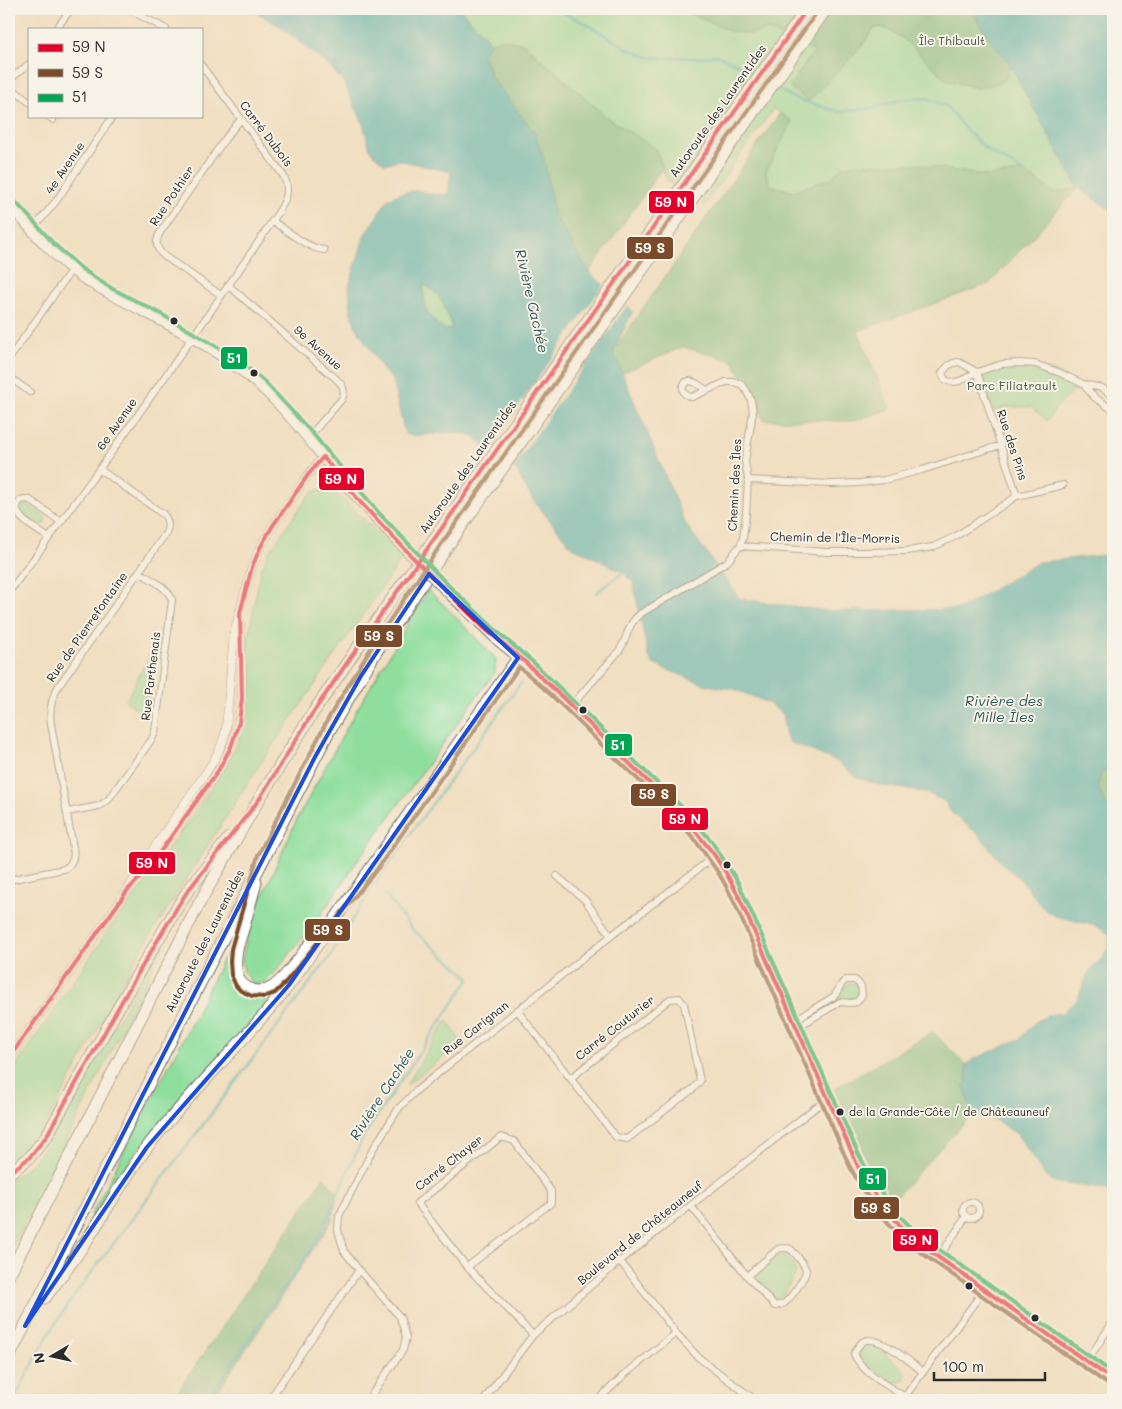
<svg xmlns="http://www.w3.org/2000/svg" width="1122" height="1409" viewBox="0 0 1122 1409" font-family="Mali,sans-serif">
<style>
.green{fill:#8fde9d;stroke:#5d8464}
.forest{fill:#73bd84;stroke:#4f7458}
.water{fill:#3caeb4;stroke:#346c70;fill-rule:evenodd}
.pier{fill:#f1dfc1}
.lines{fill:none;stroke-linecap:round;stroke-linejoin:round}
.stream{stroke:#3caeb4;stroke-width:2.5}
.minor-casing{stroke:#706a60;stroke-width:8}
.tertiary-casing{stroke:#706a60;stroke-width:9}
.secondary-casing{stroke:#706a60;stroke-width:11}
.motorway-casing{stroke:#706a60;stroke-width:13}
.minor{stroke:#fff;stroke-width:6}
.tertiary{stroke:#fff;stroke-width:8}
.secondary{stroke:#fff;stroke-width:9}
.motorway{stroke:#fff;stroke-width:11}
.secondary-bridge-casing{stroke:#706a60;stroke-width:11;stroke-linecap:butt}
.secondary-bridge{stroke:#fff;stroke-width:9}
.bus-1-casing{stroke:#f7f3e8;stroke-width:8}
.bus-2-casing{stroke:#f7f3e8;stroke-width:8}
.bus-3-casing{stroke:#f7f3e8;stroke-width:8}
.bus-1{stroke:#e4002b;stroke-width:4}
.bus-2{stroke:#7a4b2a;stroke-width:4}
.bus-3{stroke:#00a651;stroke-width:4}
.marked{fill:none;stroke:#1d4ed8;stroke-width:4;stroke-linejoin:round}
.bus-dot{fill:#2b2b2b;stroke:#f7f3e8;stroke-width:2}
.labels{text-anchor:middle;stroke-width:4;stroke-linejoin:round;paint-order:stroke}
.bus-label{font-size:11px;fill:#2b2b2b;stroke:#f7f3e8;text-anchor:start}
.park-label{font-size:12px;fill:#445848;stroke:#f7f3e8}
.street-label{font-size:12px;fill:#2b2b2b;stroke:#f7f3e8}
.water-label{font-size:14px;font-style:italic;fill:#31595b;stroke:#f7f3e8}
.line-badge{stroke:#f7f3e8;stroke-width:2}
.badge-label{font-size:14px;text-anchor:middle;font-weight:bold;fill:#fff}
</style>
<rect width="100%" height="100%" fill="#f7f3e8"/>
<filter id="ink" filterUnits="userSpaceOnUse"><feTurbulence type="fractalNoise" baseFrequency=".02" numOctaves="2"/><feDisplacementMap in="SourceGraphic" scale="10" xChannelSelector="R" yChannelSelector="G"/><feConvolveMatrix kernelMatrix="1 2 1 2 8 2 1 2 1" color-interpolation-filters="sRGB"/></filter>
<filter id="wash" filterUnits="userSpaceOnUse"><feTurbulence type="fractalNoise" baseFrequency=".0096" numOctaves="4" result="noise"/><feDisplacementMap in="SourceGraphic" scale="20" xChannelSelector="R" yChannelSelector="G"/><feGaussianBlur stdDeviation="1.12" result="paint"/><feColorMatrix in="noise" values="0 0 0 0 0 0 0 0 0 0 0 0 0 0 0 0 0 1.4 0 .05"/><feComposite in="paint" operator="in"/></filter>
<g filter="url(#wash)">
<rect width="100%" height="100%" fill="#f1dfc1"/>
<path class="green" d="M460 9H680L730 31 750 34 767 30 815 51 809 101 860 48 874 28 883 27 904 39 947 80 978 88 1005 80 1010 65 1078 188 1055 193 1023 172 985 176 958 171 842 167 831 179 791 191 770 185 766 172 792 121 773 109 704 205 667 180 655 148 609 119 524 44 501 39 491 42Z
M423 285C437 289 443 303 448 316 450 321 452 323 452 328L445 330C425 315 425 309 423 285Z
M1010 365 1056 372 1077 387 1058 405 1047 421 1031 407H1006L994 411 979 373Z
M326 488 335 492 403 557 262 761 139 953 49 1119C38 1134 27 1154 9 1163V1076L103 938 204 800 238 742 242 729 246 707 248 641 260 572 269 552 310 494 318 490Z
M27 504 44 516 46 520 44 524 38 525 22 514 21 507Z
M428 590 450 611 496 659 495 672 359 859 315 923 276 971 265 982 257 984 251 982 244 972 242 960 248 933 258 906 297 819 356 711Z
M154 646 146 717 126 701Z
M160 944 164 946 9 1254V1180L20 1173 31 1164 58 1128Z
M228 948H230C228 959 225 970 229 980 235 997 258 1005 273 994 275 993 277 990 278 988L255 1018 157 1126 121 1173 93 1216 91 1215 195 1016Z
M849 983C857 983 858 986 859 993L856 999 837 1000 808 1017C816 1010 832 1006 839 996 843 991 843 986 849 983Z
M447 1020 462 1043 406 1085Z
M778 1255C787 1255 795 1266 796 1273L781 1298C771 1300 762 1288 754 1281V1277Z
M868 1345C876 1348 912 1370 904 1379 901 1383 896 1383 892 1382L863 1362 859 1352 863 1346Z"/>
<path class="forest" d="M680 9H971L981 26 1010 65 1005 80 996 84 978 88 947 80 904 39 883 27 874 28 860 48 809 101 789 87 814 51 767 30 750 34 730 31Z
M501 39 524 44 609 119 655 148 663 167 589 272 554 216 544 160 534 132 492 79 483 54 491 42Z
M780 113 792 121 766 172 770 185 791 191 831 179 842 167 857 164H917L985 176 1024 172 1055 193 1078 188 989 284 858 331 890 409 853 421 764 420 733 361 683 347 622 373 613 351Z
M1113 763V812L1106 805 1098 786 1100 773 1111 767Z
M933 1032 966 1065 967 1082 964 1085 972 1114 891 1202 864 1157 849 1118 834 1089Z
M324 1177 337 1192 332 1221 212 1400H172Z"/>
<path class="water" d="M250 9H460L491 42 483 55 492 79 534 132 544 160 554 216 589 272 633 311 613 351 685 523 740 599 829 611 960 609 1039 562 1113 554V763L1111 767 1101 773 1098 786 1106 805 1113 812V1193L1102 1189 1053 1182 1044 1175 1017 1134 997 1121 972 1114 964 1085 967 1082 966 1065 972 1060 1020 1039 1035 1022 1048 1015 1062 1013 1077 1000 1089 971 1103 957 1109 946V934L1096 926 1055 916 1046 911 1019 878 1003 865 979 835 952 813 944 801 924 792 883 786 858 778 836 761 789 742 786 736 782 713 768 703 734 689 706 685 653 664 648 655 633 583 623 572 571 546 533 500 517 472 469 434 451 432 412 436 405 434 392 380 384 371 356 327 351 313 349 286 365 234 388 199 401 193 416 190 436 195 448 194 451 172 399 160 385 164 371 152 362 121 343 81 327 64 280 26ZM423 285C437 288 443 304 448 316 450 321 452 323 451 328L445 330C425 315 425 310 423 285Z
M971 9H1113V211L1078 188 1010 65 981 26Z"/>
<path class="pier" d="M605 283 628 304 511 470 487 451Z"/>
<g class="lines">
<path class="stream" d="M555 9 585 23 626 48 648 57 697 58 716 55 733 62 756 76
M776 88 794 98 839 112 872 108 899 100 927 98 946 106 967 131 987 150 1024 172
M596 593 623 572V571
M14 1400 48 1335 74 1296 331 955 375 882 521 683
M207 1400 318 1239 364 1135 470 978 412 929 386 895"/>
</g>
</g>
<g filter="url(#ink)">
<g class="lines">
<defs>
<path id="minor" d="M128 9 166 29
M56 29 71 9
M9 80 29 64
M9 86 29 102
M48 116 53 120
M272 221C287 230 308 249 324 250
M32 230 57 200 113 116
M228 285 329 373C338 380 348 387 342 399L308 438
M221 295 164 256C155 248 155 241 161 231L225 139 241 119
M9 359 72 269
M959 362 977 372C967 377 957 386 945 380L942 373C947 366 950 363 959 362Z
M9 377 30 392
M1083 384 1094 397 1113 410
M748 480 831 484 860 483 884 480 922 470 1001 445
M1017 496 977 372 1002 364 1019 363 1035 364 1058 372 1083 384 1102 388 1113 396
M49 538C38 530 5 514 21 500L25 499 30 500 61 522
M740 546 827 552H870L907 551 933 547 956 536 1017 496 1063 485
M9 592C102 468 191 341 278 213 286 200 291 190 283 175L201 65
M571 706 619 651C629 637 626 625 640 614L727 562 740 546 743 538 746 514 748 480 745 461 753 412 751 400 746 390 741 384 734 382H726L692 397C685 396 682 392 683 386L686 382 690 381 696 383 707 390
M67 812 99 806 108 800 152 739 155 732 172 600C168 587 150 579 139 572
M557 876 585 900 611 936
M9 880 64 869C72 865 75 857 73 848L51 724C49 710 51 699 58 687L166 533C169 526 169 520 163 514L99 469
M517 1010 616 1137 627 1139 694 1088 700 1081 684 1004 679 998 670 999 571 1078
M793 1021 833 997C839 992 839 984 846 980H855L861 986 862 995 857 1002 851 1003 840 1002 796 1028
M963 1210a8 8 0 1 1 16 0a8 8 0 1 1-16 0Z
M691 1206 747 1276 775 1306C777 1305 781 1305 783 1304 789 1301 805 1278 806 1271 806 1266 794 1252 790 1249 786 1247 782 1248 778 1249L747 1276
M939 1257 966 1217
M620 1261 676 1333 699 1358 755 1400
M467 1267 551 1203V1191L514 1141 501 1137 417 1203 467 1267 533 1335
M1087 1361 1113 1322
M905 1397C887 1385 863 1374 854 1354 857 1349 859 1343 864 1341 878 1334 912 1363 923 1372
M903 1399 984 1290
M269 1400 359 1270
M368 1400 403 1350 406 1337 400 1317 359 1270 344 1251 338 1230 339 1216 373 1149 399 1108 417 1090 611 936 715 856
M484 1400 504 1373 533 1335 620 1261 816 1107 828 1100
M598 1400 624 1375 676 1333"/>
<path id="tertiary" d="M136 881 148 869 218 771C250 721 242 676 240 620
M9 1058 127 891C147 856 171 824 194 790 207 771 222 752 226 729L234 633 252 567 260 548 272 527 308 475 323 457"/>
<path id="secondary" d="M9 204C31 230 56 260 84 279 103 292 124 301 144 312 179 330 214 349 244 373 280 401 308 439 336 474 357 499 380 523 403 547
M444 589 498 641 529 666 684 817 715 856 731 880 738 895 860 1171C879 1205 896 1226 928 1250L1113 1380"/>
<path id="motorway" d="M256 882C252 897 248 911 244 926 241 936 237 946 236 956 235 967 236 981 246 987 253 991 262 992 269 989 284 982 303 952 315 938
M9 1173 29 1158 46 1137 130 987 178 906 187 892 229 838
M9 1275 201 900 258 801 312 714 349 660 807 9
M45 1298C59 1279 74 1260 87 1240 109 1207 127 1172 152 1141 195 1087 247 1039 289 985L518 658
M9 1357 328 733 376 652 447 547 826 9"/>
</defs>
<use href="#minor" class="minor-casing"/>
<use href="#tertiary" class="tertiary-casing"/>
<use href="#secondary" class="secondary-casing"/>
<use href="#motorway" class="motorway-casing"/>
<use href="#minor" class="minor"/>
<use href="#tertiary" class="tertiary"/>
<use href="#secondary" class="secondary"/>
<use href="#motorway" class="motorway"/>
<defs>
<path id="secondary-bridge" d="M403 547 444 589"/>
</defs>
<use href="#secondary-bridge" class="secondary-bridge-casing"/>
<use href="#secondary-bridge" class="secondary-bridge"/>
<defs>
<path id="bus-1" d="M9 1058 127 891 148 869 218 771 231 747 239 722 242 698 240 613 252 567 260 548 272 527 308 475 323 457 361 503 423 568 487 630 525 662 561 696 682 815 713 853 726 873 738 895 860 1171C878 1202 899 1228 928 1250L1113 1380
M9 1173 29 1158 46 1137 130 987 178 906 187 892 258 801 312 714 349 660 807 9"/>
<path id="bus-2" d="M819 9 442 543 371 648 329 717 258 855 231 949 230 962 231 975 236 986 241 991 252 996 264 997 275 993 284 984 378 868 519 667C549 691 576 719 603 746 640 782 681 817 710 861 720 874 728 889 735 904L849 1165C866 1198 887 1226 916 1249L1109 1385"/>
<path id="bus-3" d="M14 200 55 245 82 269 111 288 161 314 216 346 247 367 266 383 313 434 379 513 448 585 502 636 533 662 688 813 712 842 738 882 858 1153C875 1187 895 1215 924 1239L1113 1373"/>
</defs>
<use href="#bus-1" class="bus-1-casing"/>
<use href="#bus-2" class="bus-2-casing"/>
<use href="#bus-3" class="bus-3-casing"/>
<use href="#bus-1" class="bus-1"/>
<use href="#bus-2" class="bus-2"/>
<use href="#bus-3" class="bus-3"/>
</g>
</g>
<path d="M0 0H1122V1409H0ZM429 574 518 658 289 985 147 1147 25 1326 315 757 361 676Z" fill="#f1dfc1" fill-opacity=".55" fill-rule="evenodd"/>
<path class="marked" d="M429 574 518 658 289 985 147 1147 25 1326 315 757 361 676Z"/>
<g class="bus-dot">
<circle cx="174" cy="321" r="4.5"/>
<circle cx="254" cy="373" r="4.5"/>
<circle cx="583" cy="710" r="4.5"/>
<circle cx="727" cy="865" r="4.5"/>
<circle cx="840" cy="1112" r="4.5"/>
<circle cx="969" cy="1286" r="4.5"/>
<circle cx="1035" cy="1318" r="4.5"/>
</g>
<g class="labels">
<g class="bus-label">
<text x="849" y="1116">de la Grande-Côte / de Châteauneuf</text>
</g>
<g class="park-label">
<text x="952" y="45">Île Thibault</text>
<text x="1012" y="390">Parc Filiatrault</text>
</g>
<g class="street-label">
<text transform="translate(718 111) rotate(-55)" y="4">Autoroute des Laurentides</text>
<text transform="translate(266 134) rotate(53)" y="4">Carré Dubois</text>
<text transform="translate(65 168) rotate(-56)" y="4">4e Avenue</text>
<text transform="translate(172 196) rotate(-56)" y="4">Rue Pothier</text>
<text transform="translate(318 348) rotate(42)" y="4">9e Avenue</text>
<text transform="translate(117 424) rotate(-55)" y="4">6e Avenue</text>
<text transform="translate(1012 445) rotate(72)" y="4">Rue des Pins</text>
<text transform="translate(468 467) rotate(-55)" y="4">Autoroute des Laurentides</text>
<text transform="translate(735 485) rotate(-87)" y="4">Chemin des Îles</text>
<text transform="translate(835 538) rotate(1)" y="4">Chemin de l'Île-Morris</text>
<text transform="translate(87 627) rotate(-55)" y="4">Rue de Pierrefontaine</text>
<text transform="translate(151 676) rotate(-83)" y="4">Rue Parthenais</text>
<text transform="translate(205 941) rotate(-63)" y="4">Autoroute des Laurentides</text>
<text transform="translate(476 1028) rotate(-38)" y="4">Rue Carignan</text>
<text transform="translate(615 1028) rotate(-38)" y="4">Carré Couturier</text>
<text transform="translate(449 1163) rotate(-38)" y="4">Carré Chayer</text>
<text transform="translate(640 1233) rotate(-39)" y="4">Boulevard de Châteauneuf</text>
</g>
<g class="water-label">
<text transform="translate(532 301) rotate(77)" y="5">Rivière Cachée</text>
<text x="1004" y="706">Rivière des<tspan x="1004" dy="16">Mille Îles</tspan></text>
<text transform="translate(382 1094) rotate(-57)" y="5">Rivière Cachée</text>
</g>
</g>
<g class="line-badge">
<rect x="648" y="190" width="47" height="24" rx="5" fill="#e4002b"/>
<rect x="626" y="236" width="48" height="24" rx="5" fill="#7a4b2a"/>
<rect x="220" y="346" width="28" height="24" rx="5" fill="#00a651"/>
<rect x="318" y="467" width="47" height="24" rx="5" fill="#e4002b"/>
<rect x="355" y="624" width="48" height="24" rx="5" fill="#7a4b2a"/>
<rect x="604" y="733" width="29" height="24" rx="5" fill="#00a651"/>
<rect x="630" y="783" width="47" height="24" rx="5" fill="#7a4b2a"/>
<rect x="661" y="807" width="48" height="24" rx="5" fill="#e4002b"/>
<rect x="128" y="851" width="48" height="24" rx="5" fill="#e4002b"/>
<rect x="304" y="918" width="47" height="24" rx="5" fill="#7a4b2a"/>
<rect x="858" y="1167" width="29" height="24" rx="5" fill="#00a651"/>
<rect x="853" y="1196" width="47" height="24" rx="5" fill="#7a4b2a"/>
<rect x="892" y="1228" width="47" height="24" rx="5" fill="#e4002b"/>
</g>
<g class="badge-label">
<text x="671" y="207">59 N</text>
<text x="650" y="253">59 S</text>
<text x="234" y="363">51</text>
<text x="341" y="484">59 N</text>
<text x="379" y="641">59 S</text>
<text x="618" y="750">51</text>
<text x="654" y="799">59 S</text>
<text x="685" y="824">59 N</text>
<text x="152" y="868">59 N</text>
<text x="328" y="935">59 S</text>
<text x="873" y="1184">51</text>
<text x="876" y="1213">59 S</text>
<text x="916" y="1245">59 N</text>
</g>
<rect width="1122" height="1409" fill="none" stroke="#f7f3e8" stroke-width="30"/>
<rect x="28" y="28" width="175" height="90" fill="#f7f3e8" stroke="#a5a39c"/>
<rect x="38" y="44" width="25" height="8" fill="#e4002b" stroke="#a5a39c"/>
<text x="72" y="52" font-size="15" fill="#2b2b2b">59 N</text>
<rect x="38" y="69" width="25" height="8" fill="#7a4b2a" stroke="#a5a39c"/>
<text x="72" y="78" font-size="15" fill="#2b2b2b">59 S</text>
<rect x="38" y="94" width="25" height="8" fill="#00a651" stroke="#a5a39c"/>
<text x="72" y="102" font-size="15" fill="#2b2b2b">51</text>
<g transform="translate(52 1356) rotate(261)" stroke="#f7f3e8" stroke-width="4" paint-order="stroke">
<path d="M0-4L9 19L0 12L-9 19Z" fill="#2b2b2b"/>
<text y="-8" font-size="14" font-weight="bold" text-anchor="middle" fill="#2b2b2b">N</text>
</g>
<path d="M934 1372v8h111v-8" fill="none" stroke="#2b2b2b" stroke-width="2.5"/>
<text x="942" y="1372" font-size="15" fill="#2b2b2b" stroke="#f7f3e8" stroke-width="4" paint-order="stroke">100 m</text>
</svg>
